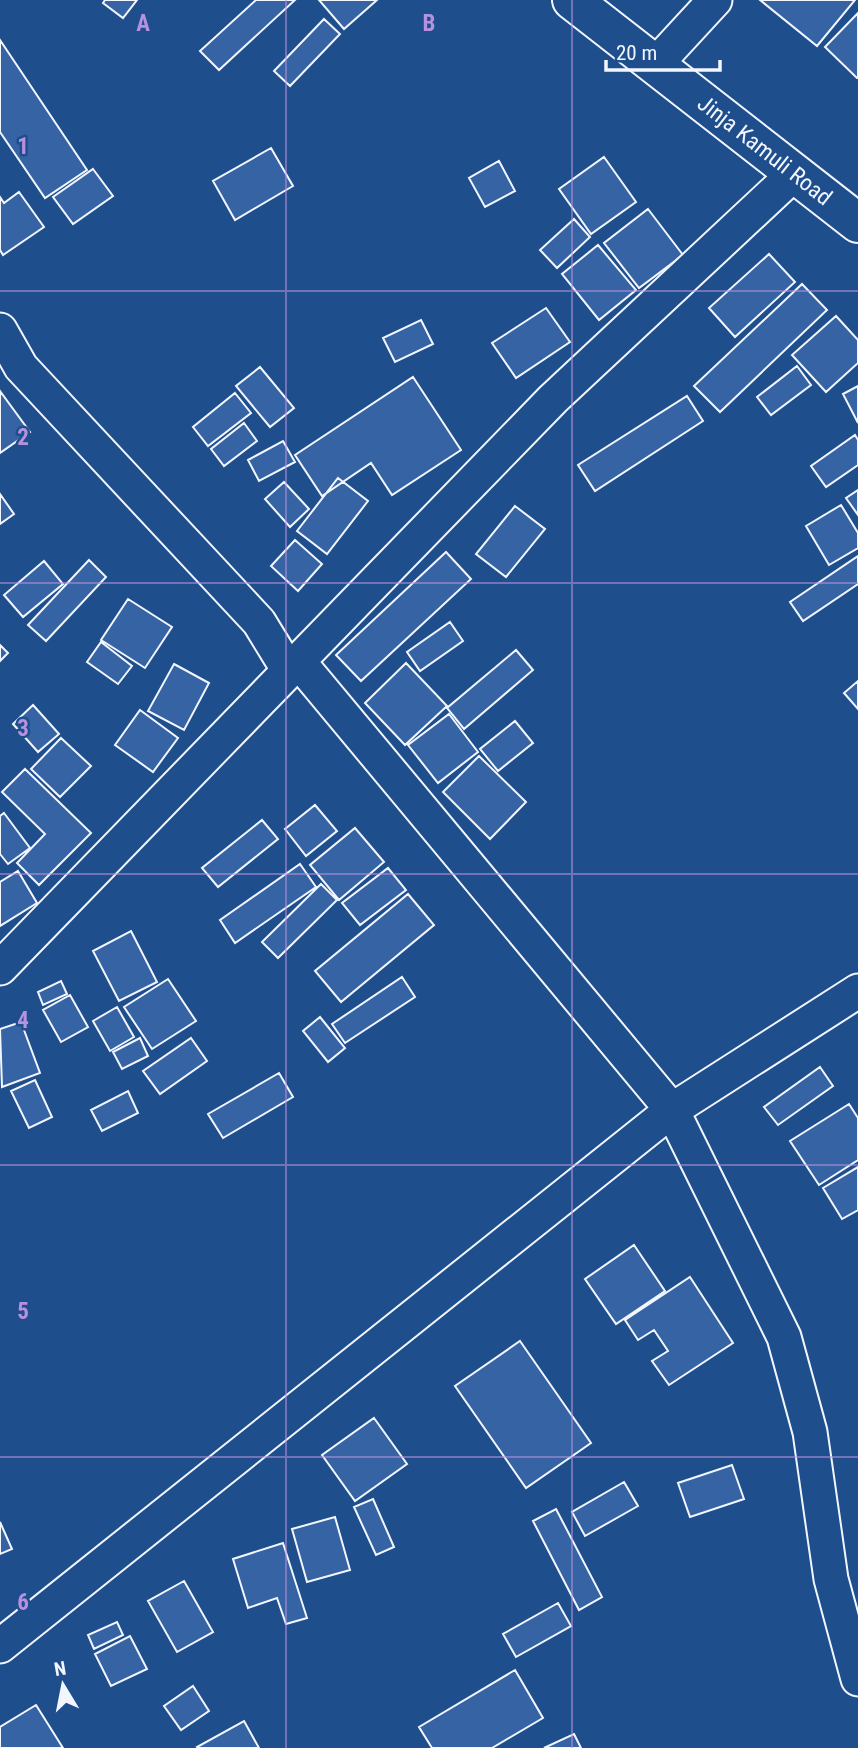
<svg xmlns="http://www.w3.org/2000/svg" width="858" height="1748" viewBox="0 0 858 1748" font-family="'Roboto Condensed',sans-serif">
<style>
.building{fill:#3563a3;stroke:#f2f6ff;stroke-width:2}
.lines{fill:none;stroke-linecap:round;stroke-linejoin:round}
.minor-casing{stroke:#f2f6ff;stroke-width:37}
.secondary-casing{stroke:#f2f6ff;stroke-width:42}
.minor{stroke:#1f4e8c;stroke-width:33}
.secondary{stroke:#1f4e8c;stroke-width:38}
.grid{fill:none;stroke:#b691df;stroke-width:2;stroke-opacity:0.55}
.labels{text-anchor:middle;stroke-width:5;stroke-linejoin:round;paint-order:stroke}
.street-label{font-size:23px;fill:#f2f6ff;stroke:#1f4e8c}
.grid-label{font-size:23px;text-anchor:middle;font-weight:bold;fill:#b691df;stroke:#1f4e8c;stroke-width:5;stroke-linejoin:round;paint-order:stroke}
</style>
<rect width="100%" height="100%" fill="#1f4e8c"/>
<path class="building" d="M105 0H137L123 18 103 3Z
M256 0H295L219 70 200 51Z
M319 0H377L344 29Z
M760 0H855L817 46Z
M858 13V78H857L825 47Z
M324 19 340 34 290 86 274 71Z
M0 40 87 170 45 198 0 132Z
M271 148 293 186 235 220 213 181Z
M604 157 636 202 591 234 559 189Z
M499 161 515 191 485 207 469 178Z
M93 169 113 196 73 224 53 197Z
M19 192 44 227 3 255 0 250V197L4 203Z
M648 209 683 255 639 288 604 243Z
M574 219 590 237 557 268 540 250Z
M598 245 636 290 599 320 562 274Z
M769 254 795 282 735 337 709 308Z
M802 284 827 310 720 412 694 386Z
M546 308 570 342 516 378 492 343Z
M836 316 858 340V363L826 392 792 355Z
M421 320 433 344 395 362 383 338Z
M797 366 811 385 771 415 757 397Z
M260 367 294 408 270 427 236 386Z
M413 377 461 450 392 495 371 463 322 496 295 455Z
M858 386V423L843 394Z
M0 391 30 432 0 453Z
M235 393 251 413 208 446 193 427Z
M687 396 703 421 595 491 578 465Z
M244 423 257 441 224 466 211 449Z
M855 435 858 440V465L826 487 811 466Z
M283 441 295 462 259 481 248 460Z
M338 478 368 501 327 554 297 531Z
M284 482 309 509 290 527 265 499Z
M858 490V515L846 498Z
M0 494 14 514 0 524Z
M841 505 858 533V548L829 565 806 526Z
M515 506 545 529 506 577 476 554Z
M295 540 322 564 298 591 271 566Z
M446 552 471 579 361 681 336 655Z
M858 556V584L803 621 790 602Z
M89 560 106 577 46 641 28 625Z
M44 561 63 584 23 617 4 595Z
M128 599 172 627 145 668 101 640Z
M450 622 463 641 420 671 407 652Z
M101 642 132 666 118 684 87 662Z
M0 645 8 653 0 661Z
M516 650 533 670 464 729 447 708Z
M406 663 447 706 405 745 365 703Z
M174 664 209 683 184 730 148 711Z
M858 681V709L844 693Z
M33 705 59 734 38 752 13 724Z
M140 710 178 738 153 772 115 745Z
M449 714 478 752 438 783 408 745Z
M515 721 533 743 498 771 480 749Z
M61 738 91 766 60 797 31 769Z
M479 756 526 802 490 839 443 792Z
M25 769 91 833 39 885 17 863 45 834 2 792Z
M315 805 337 831 306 856 285 829Z
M4 813 30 848 8 864 0 854V816Z
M262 820 278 839 218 887 202 868Z
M355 828 384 862 339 900 310 865Z
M300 864 316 887 235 943 220 920Z
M388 868 406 890 360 925 342 903Z
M18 871 37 903 0 926V882Z
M321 884 337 900 278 958 262 942Z
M408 894 434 925 341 1002 315 971Z
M131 931 157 982 119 1001 93 951Z
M402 977 415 997 345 1043 332 1024Z
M168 979 196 1021 152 1049 124 1007Z
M61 981 67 994 43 1005 38 992Z
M70 995 88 1027 61 1042 43 1010Z
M117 1007 134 1037 110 1051 93 1021Z
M320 1017 345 1048 328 1062 303 1031Z
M21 1022 40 1073 2 1087 0 1029Z
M140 1038 148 1056 122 1069 113 1052Z
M191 1038 207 1061 160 1094 143 1071Z
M820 1067 833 1086 778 1125 764 1107Z
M279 1073 293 1097 223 1138 208 1114Z
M35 1080 52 1117 29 1128 11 1091Z
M128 1091 138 1113 102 1131 91 1110Z
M849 1104 858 1118V1160L819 1185 790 1141Z
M858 1167V1210L842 1219 823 1188Z
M634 1245 665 1291 616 1324 585 1279Z
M690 1277 733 1343 669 1385 652 1361 668 1351 654 1330 638 1340 625 1320Z
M520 1341 591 1443 526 1488 455 1386Z
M374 1418 407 1464 355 1501 322 1455Z
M732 1465 744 1499 690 1517 678 1483Z
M624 1482 638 1506 585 1536 572 1512Z
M373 1499 394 1547 376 1555 354 1507Z
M556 1509 602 1597 579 1610 533 1521Z
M335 1517 350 1570 307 1582 292 1529Z
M0 1522 12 1549 0 1554Z
M283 1543 307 1618 286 1624 277 1598 248 1608 233 1559Z
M184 1581 213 1632 177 1652 148 1601Z
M558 1603 571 1626 516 1657 503 1634Z
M117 1622 123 1635 94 1649 88 1635Z
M130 1636 147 1669 111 1686 95 1654Z
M515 1670 543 1718 492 1748H432L419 1727Z
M193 1686 209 1711 181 1730 164 1706Z
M36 1705 63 1748H0V1727Z
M244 1721 259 1748H198L197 1747Z
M574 1734 581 1748H544Z"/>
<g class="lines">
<defs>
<path id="minor" d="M656 64 715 0
M0 330 21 367 259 622 289 671
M299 662 672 1110 784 1337 810 1432 831 1579 858 1679
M0 968 553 399 795 173
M0 1646 672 1110 858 991"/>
<path id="secondary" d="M572 0 858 223"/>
</defs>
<use href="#minor" class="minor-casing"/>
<use href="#secondary" class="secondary-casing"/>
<use href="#minor" class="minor"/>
<use href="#secondary" class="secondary"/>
</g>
<path class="grid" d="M286 0V1748M572 0V1748M0 291H858M0 583H858M0 874H858M0 1165H858M0 1457H858"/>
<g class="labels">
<g class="street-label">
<text transform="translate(765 150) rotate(38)" y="8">Jinja Kamuli Road</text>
</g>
</g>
<g class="grid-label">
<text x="143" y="31">A</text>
<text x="429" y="31">B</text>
<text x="23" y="154">1</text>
<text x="23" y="445">2</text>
<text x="23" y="736">3</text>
<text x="23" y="1028">4</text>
<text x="23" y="1319">5</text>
<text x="23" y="1610">6</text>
</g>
<g transform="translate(63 1685) rotate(350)" stroke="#1f4e8c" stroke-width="5" paint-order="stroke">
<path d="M0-5L12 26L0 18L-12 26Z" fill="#f2f6ff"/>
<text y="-10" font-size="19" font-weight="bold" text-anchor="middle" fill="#f2f6ff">N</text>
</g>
<path d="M606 60v10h114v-10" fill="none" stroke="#f2f6ff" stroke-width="3.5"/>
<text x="616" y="60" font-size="21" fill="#f2f6ff" stroke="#1f4e8c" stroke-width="5" paint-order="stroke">20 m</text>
</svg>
